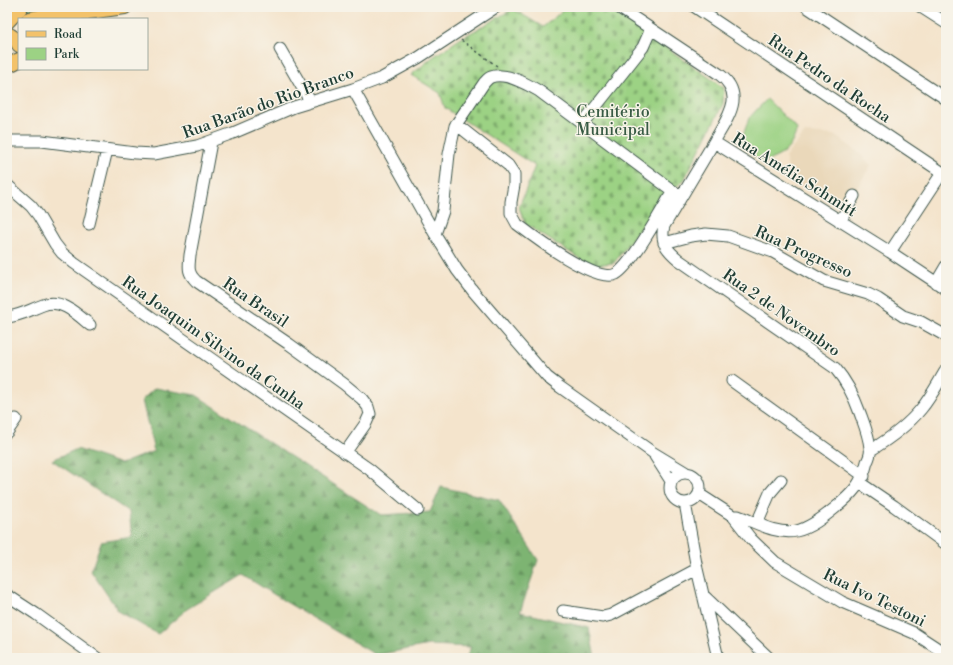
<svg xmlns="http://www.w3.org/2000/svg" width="953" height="665" viewBox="0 0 953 665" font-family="'Libre Bodoni',serif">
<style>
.built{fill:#ead8ba}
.green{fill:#9cd284;stroke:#5e885c}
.forest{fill:url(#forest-firs);stroke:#4e7853}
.cemetery{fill:url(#cemetery-stones);stroke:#5e885c}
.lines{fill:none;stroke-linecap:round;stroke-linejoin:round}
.minor-casing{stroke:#3f564b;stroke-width:13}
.major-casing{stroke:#3f564b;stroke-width:16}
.path{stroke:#3f564b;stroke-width:1.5;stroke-dasharray:3 3;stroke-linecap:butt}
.minor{stroke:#fff;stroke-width:11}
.major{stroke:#f3c26a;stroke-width:14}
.labels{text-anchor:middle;stroke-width:3;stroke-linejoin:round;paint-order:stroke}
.street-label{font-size:16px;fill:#1f3d34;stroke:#f7f3e8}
.park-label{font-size:16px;fill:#385b44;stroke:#f7f3e8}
</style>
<defs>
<pattern id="forest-firs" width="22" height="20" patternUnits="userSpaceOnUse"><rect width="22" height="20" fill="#7db472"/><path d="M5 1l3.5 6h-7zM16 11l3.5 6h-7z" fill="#66945e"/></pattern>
<pattern id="cemetery-stones" width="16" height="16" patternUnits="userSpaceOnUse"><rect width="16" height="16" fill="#9cd284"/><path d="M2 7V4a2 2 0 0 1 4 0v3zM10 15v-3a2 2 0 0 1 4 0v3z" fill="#7fac6d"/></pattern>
</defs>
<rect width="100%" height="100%" fill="#f7f3e8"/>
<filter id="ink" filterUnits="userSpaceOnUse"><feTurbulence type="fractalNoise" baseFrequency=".025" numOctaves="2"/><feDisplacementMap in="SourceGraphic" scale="8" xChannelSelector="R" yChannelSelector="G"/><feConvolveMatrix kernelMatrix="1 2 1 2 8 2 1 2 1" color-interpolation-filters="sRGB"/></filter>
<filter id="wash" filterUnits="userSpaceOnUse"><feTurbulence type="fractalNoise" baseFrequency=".012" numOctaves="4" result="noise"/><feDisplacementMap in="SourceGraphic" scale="16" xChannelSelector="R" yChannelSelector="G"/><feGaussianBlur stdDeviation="0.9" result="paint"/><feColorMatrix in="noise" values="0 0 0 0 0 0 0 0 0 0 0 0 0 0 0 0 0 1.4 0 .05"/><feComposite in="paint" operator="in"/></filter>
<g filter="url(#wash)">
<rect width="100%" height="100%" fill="#f4e4cc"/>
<path class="built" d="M805 133 834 135 857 151 871 165 843 211 791 178 785 157Z"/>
<path class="green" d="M26 7H49V11L31 13 19 16Z
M767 99 797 129C790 152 783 155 762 163L740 144 749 118Z"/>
<path class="forest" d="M155 388 196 395 381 515 430 512 441 487 499 500 538 560 520 612 589 628 595 658H466L471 647 429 645 376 655 286 602 243 575 187 609 158 634 119 612 91 571 101 542 132 537 129 512 52 460 77 449 121 464 154 451 142 400Z"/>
<path class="cemetery" d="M567 7H608L724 88 723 104 684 180 662 199 614 263 590 265 525 224 519 207 535 166 445 108 440 93 411 75 433 57 460 39 513 9 543 27Z"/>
</g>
<g filter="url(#ink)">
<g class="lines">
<defs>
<path id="minor" d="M618 7 719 74C747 95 727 118 714 142L890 252 946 289
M695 7 946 175
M807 7 946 99
M921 7 946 23
M280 49 310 101
M353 89 435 234 457 270 473 291 547 377 560 387 652 452 685 472
M456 124 508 165 514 174V185L511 202V213L517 224C534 237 596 284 616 274 632 265 662 210 673 191L679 195
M582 124 643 47 651 29
M7 141H42L135 153 154 154 197 146 233 133 294 107 353 89 382 78 418 58 496 7
M211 142 190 255C189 267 187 272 196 281L289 344 344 384 362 399 368 407 370 414 366 423 345 453
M714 142 664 226C660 242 667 250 679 260L835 368C847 382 854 396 860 413 864 424 869 436 870 448 871 452 869 458 867 462 862 484 852 494 835 508 824 517 810 528 796 531 777 535 755 522 738 516H733
M7 185 31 206 38 215 55 244 62 253 74 263 369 469 418 510
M840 222 854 196
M89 224 107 150
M435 234 443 211 449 154 455 126 484 83C486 81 488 78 491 77 506 72 527 84 539 91L673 191
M664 243 691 236 706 234 728 236 773 252 824 281 868 294 878 299 903 316 921 322 946 336
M890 252 942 173
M936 283 946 266
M7 317C23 315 29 310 43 305 61 298 77 314 90 325
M732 381 864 476
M7 432 16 419
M871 450C889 439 908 425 921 409 931 397 938 383 946 370
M655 456 671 481
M670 488a15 15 0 1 1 30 0a15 15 0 1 1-30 0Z
M860 483 894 506 946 544
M699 494 733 516 751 539 775 562 842 602 914 633 946 654
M685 503 697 569 718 658
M757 523 770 493 781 480
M7 595 36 614 97 658
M703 595 769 658
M563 611 603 617 611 615 697 569"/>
<path id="major" d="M29 19 54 14 80 13 125 7
M7 22 21 7
M7 34C13 36 16 39 19 45
M7 66 19 60"/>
</defs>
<use href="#minor" class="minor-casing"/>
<use href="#major" class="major-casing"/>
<path class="path" d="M461 40 497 66"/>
<use href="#minor" class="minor"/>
<use href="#major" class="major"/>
</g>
</g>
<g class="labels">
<g class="street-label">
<text transform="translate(830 78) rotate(34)" y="6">Rua Pedro da Rocha</text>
<text transform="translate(268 102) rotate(-20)" y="6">Rua Barão do Rio Branco</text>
<text transform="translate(795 174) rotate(32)" y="6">Rua Amélia Schmitt</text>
<text transform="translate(804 251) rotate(24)" y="6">Rua Progresso</text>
<text transform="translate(256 302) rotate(34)" y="6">Rua Brasil</text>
<text transform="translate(782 312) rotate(35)" y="6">Rua 2 de Novembro</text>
<text transform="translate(214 342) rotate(35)" y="6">Rua Joaquim Silvino da Cunha</text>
<text transform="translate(875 597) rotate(26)" y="6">Rua Ivo Testoni</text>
</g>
<g class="park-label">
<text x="613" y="117">Cemitério<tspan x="613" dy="18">Municipal</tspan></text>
</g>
</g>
<rect width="953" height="665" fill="none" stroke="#f7f3e8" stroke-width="24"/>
<rect x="18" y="18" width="130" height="52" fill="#f7f3e8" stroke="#a1aaa0"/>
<rect x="26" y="31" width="20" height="6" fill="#f3c26a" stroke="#a1aaa0"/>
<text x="54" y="38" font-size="12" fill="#1f3d34">Road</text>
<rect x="26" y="48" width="20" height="12" fill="#9cd284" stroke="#a1aaa0"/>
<text x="54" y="58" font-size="12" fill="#1f3d34">Park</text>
</svg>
